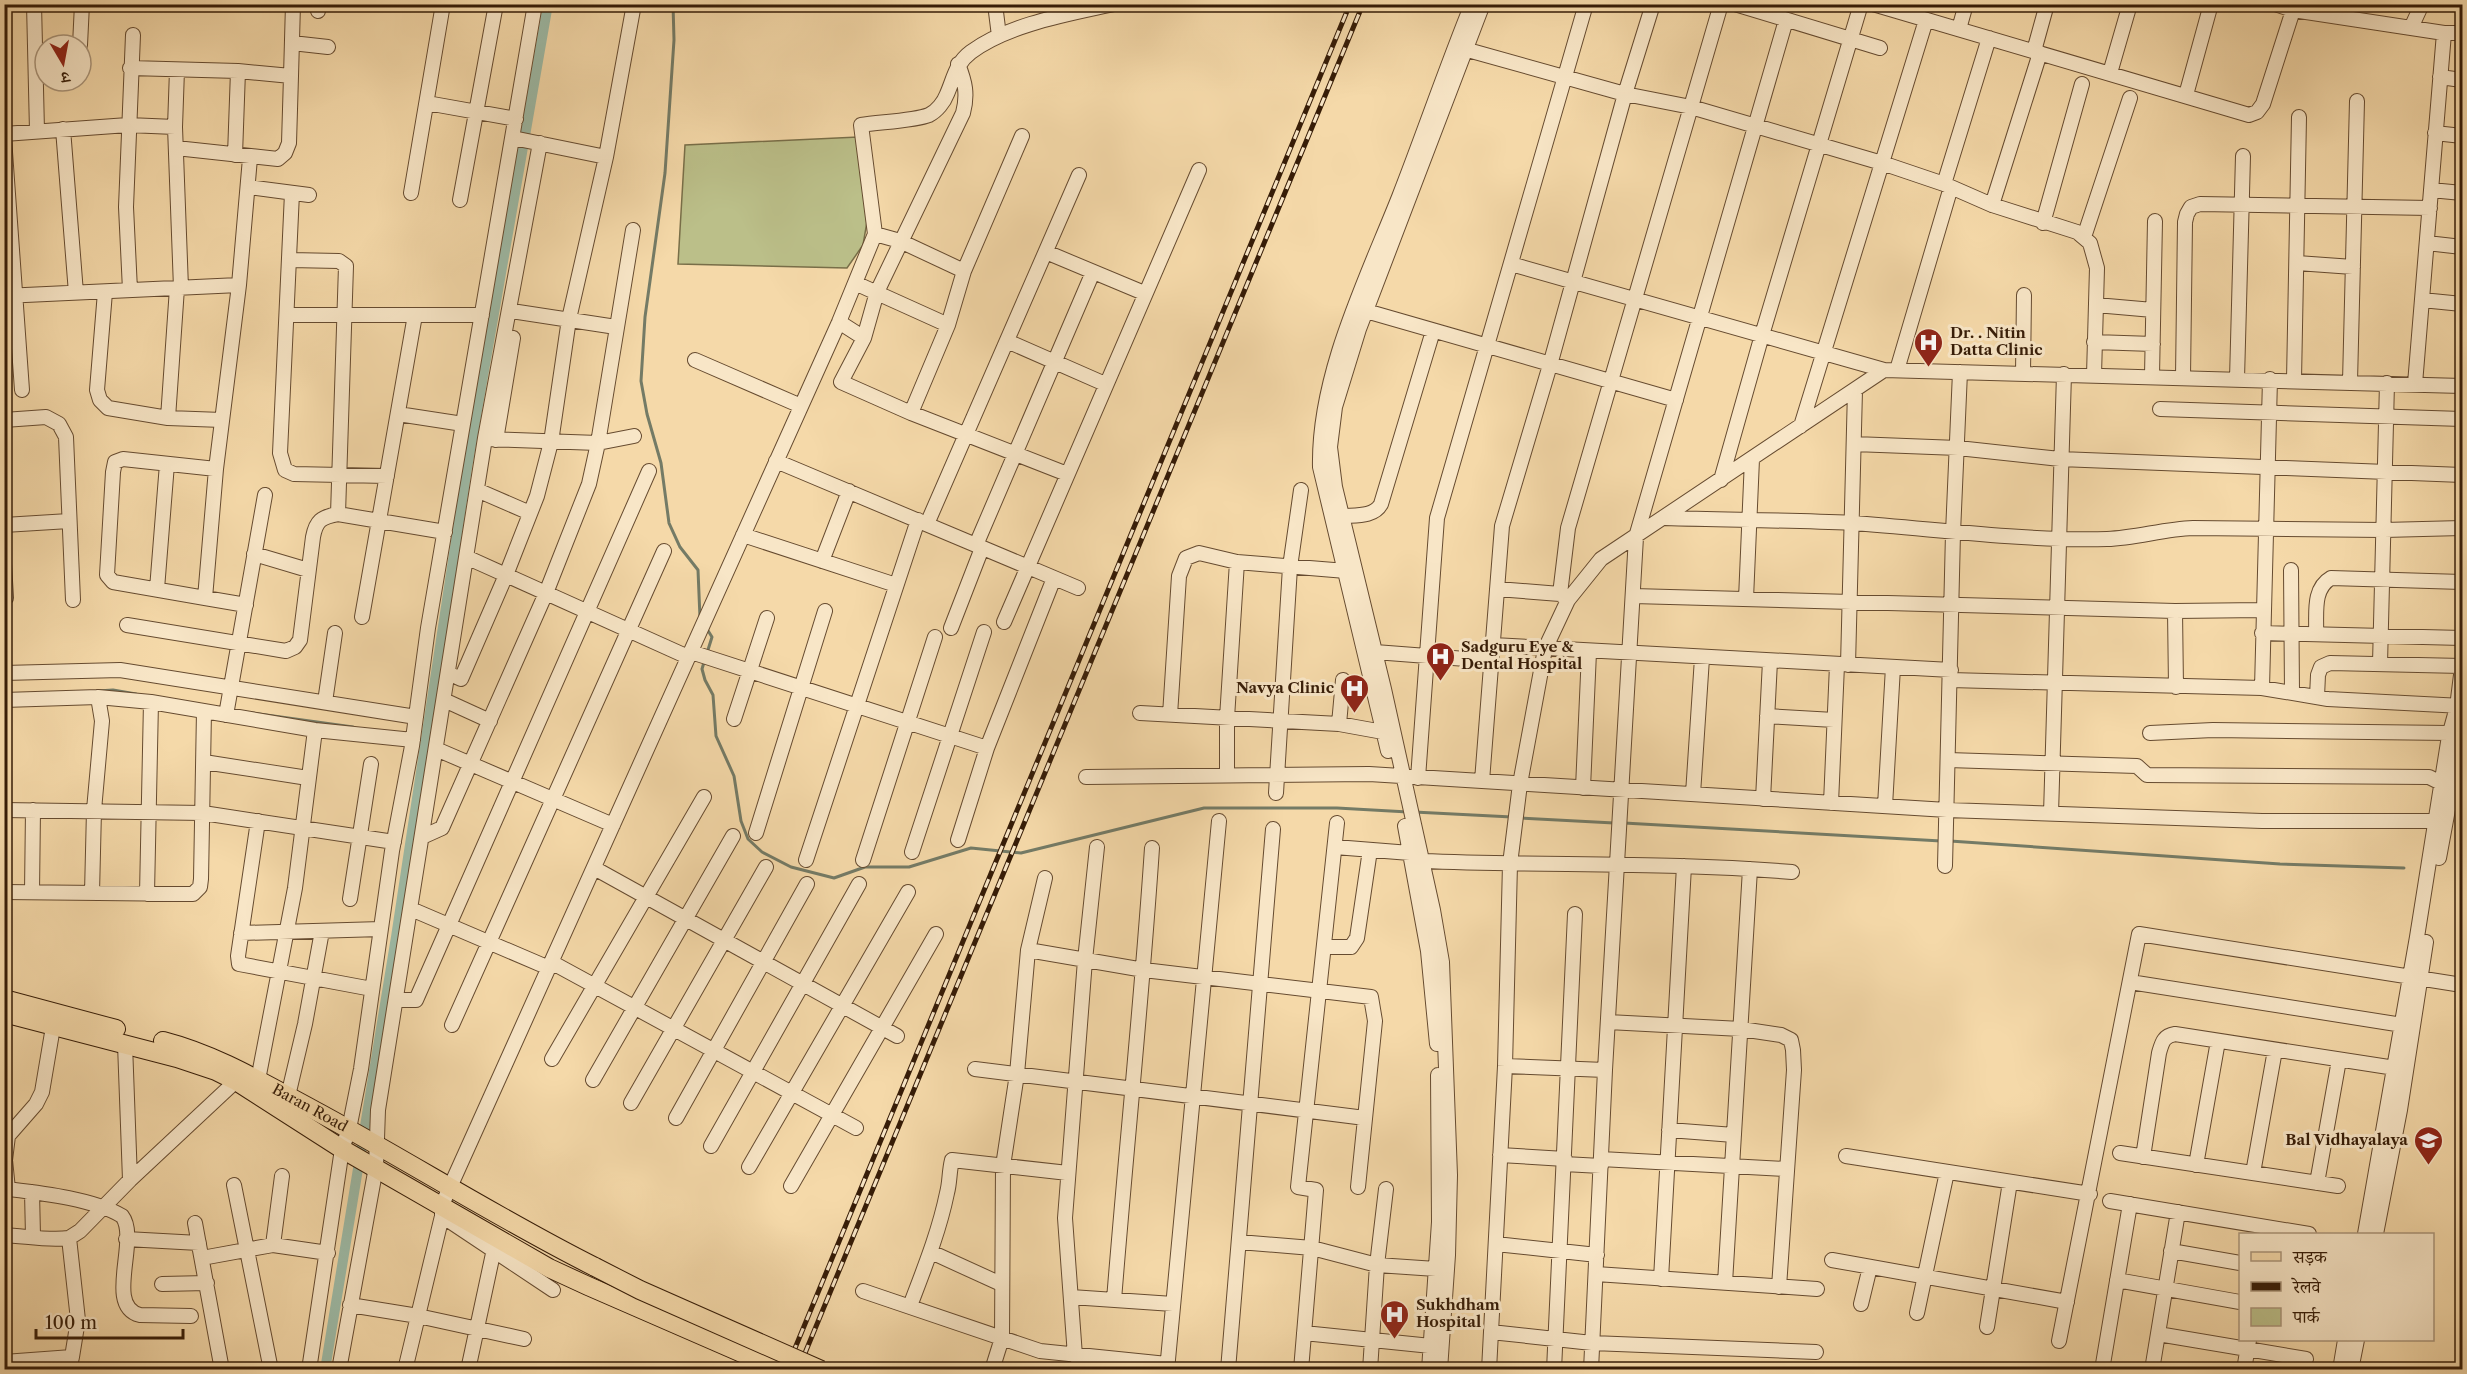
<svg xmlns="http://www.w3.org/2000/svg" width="2467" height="1374" viewBox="0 0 2467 1374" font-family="'Libre Caslon Text','Noto Serif Devanagari',serif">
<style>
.green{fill:#bbbf89;stroke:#786e48;stroke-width:1.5}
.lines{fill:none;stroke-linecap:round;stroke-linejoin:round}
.stream{stroke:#747b66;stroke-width:3}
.canal{stroke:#9dbaa6;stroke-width:10}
.minor-casing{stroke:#664b30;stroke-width:16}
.major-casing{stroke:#361c07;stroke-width:20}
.minor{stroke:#f8e6c7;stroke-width:14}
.major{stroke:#f5d9a9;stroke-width:18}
.rail-casing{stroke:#361c07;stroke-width:5}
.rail{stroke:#f8e6c7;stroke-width:3;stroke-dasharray:9;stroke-linecap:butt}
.major-bridge-casing{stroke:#361c07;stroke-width:20;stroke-linecap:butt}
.major-bridge{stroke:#f5d9a9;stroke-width:18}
.labels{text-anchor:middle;stroke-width:6;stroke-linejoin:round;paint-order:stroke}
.poi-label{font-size:15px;font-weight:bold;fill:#361c07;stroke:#f8e6c7;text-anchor:start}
.street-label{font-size:15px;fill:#361c07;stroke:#f8e6c7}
</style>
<rect width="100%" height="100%" fill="#f5d9a9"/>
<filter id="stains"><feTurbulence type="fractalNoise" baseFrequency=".00333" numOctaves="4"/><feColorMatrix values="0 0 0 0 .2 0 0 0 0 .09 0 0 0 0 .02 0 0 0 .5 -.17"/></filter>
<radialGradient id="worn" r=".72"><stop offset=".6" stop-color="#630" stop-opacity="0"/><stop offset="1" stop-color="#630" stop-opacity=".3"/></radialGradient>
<path class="green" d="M858 137 868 216 863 245 847 268 678 264 685 145Z"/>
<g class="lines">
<path class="stream" d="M673 4 674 40 665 173 645 317 641 381 647 414 661 463 669 523 680 547 698 570 700 618
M707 629 712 637 707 653
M705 659 702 669 705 680 713 695 716 736 734 776 741 821 748 839 762 852 791 867 834 878 865 867H909L971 848 1021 853 1204 808H1337L1408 812
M98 691 113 690 136 694
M252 713 353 727
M1414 812 1512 817
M1519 818 1614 823
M1624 823 1941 841
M1950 841 2280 864 2404 868"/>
<path class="canal" d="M325 1370 396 937 467 468 548 4"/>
<defs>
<path id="minor" d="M34 4 37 131
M995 4 999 36
M1735 4 1880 48
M1873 4 2249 115 2257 112 2263 104 2295 4
M2275 4 2293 10 2444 33H2462
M318 11 319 4
M2411 28 2422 4
M1959 29 1966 4
M292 43 328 47
M80 45 82 4
M1457 47 1625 94 1691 107 1882 163 1944 184 1992 205 2077 232 2090 243 2097 268 2094 375
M2034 51 2047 4
M130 68 238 71 291 76 289 143 285 153 278 159 176 148
M2110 73 2130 4
M291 76 293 4
M2440 77 2462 80
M2186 95 2211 4
M427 103 516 119
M175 127 177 70
M63 129 76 293
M2435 133 2462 136
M4 134 128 125 175 127 181 288
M4 138 22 390
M513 138 606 157
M235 155 238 71
M1944 184 1989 38
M248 187 309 195
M2431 190 2462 193
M292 193 280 453 285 470 294 474 387 476
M411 193 443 4
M460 200 496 4
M1992 205 2040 53
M2043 223 2082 84
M875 234 900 241 964 271
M2084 237 2130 98
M2427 243 2462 247
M1046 252 1144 293
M290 260 339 261 346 266 338 514
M2297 263 2353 267
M1511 264 1884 370 2462 386
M855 283 948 325
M130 290 126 207 133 35
M105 292 97 390 100 400 108 408 168 418 222 420
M4 296 239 285
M2422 300 2462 304
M2096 305 2153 310
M1366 311 1676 400
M518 312 616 327
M288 315H482
M839 322 864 338 841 382 911 413 948 325 964 271 1022 136
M864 338 877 292 963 113C968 94 965 82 958 64
M1007 341 1105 384
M2094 342 2153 344
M695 360 801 406
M1897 370 1951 187
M2023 373 2024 295
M2152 376 2155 221
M2183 377 2185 222 2187 214 2191 207 2200 204 2430 208
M2237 379 2243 156
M2294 380 2299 117
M2350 382 2357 101
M2415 384 2444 33
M2160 409 2462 419
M911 413 1067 474
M398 414 463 424
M168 418 177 288
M4 420 46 417 59 424 66 437 73 600
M1801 426 1926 20
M487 439 598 443 634 436
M496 440 513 338
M1854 444 1958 448 2060 459 2462 475
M776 461 1078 588
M1721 480 1762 335 1861 4
M477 490 530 513
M1343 516C1356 515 1374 517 1381 504L1433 331
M1665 518C1727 520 1790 520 1852 523 1937 529 2021 541 2107 539 2136 538 2164 529 2193 528L2384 530 2462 528
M927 524 1079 175
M4 525 69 521
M743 535 896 585
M976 545 1093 272
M254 554 308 570
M466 557 688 657
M822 561 849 491
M4 564 6 598
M2291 570 2292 692
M157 589 167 464
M1497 589 1560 594 1567 599
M1560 594 1568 528 1721 4
M1633 596 2175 611 2262 610
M205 598 113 582 107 575 113 472 115 462 123 459 216 469
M1746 599 1752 459
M246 605 205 598 216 469 239 285 250 158
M2175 611 2176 687
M362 617 415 315
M1004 622 1199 170
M127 625 286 651 295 647 300 640 313 537C316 521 321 517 338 514L445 532
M951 628 982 548
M2262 633 2462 638
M2316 634C2317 614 2312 589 2331 578L2462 582
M1493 645 1951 670
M691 652 987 748
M1375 652 1492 661
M2380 664 2387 383
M1848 665 1855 390
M4 673 120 670 416 717
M448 673 461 679 506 575 537 496 551 442 569 319 606 157 634 4
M1950 680 2262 688 2328 699 2462 706
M2262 688 2270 379
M2317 697 2318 675 2321 667 2330 663 2462 666
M4 700 98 697 151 702 315 730 413 740
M444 700 490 721
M325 702 335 633
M1140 713 1339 724 1383 732
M226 715 265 495
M1170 715 1179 576 1186 558 1199 553 1237 562 1346 571
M1767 716 1834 720
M734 719 767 618
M1339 724 1343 680
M2150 733 2213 730 2449 733
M436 749 613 825
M1388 751 1320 467C1318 376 1366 280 1399 197 1424 133 1446 68 1472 4
M1948 760 2137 766 2147 775 2429 777 2441 783 2462 787
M204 762 308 778
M1227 774V718L1237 562
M1086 777 1369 774 1947 810 2262 821H2435
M1418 778 1437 518 1586 4
M1482 781 1502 526 1550 365 1625 94 1653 4
M1583 788 1589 652
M1276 793 1290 567 1301 490
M1693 794 1702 658
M1763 799 1770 661
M1831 803 1837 665
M1885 806 1893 667
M4 810 203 813 394 842
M2051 814 2064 374
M258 821 238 956 239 964 372 989
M1405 826 1428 951 1437 1044
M756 833 825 611
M422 837 442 828 546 593 589 484 598 443 633 230
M958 840 987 748 1054 578
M1335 847 1410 853
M912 852 984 632
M2439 858 2462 734
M806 860 918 520
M863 860 935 637
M1422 861C1546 866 1669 862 1792 872
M1945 866 1953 533 1960 372
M594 868 897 1036
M4 892 193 894 200 887 201 879 204 711
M32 892 33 810
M92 893 94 810 102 721 98 697
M147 894 151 702
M350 899 371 764
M411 909 549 968
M241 933 381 929
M1324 947H1351L1357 938 1370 850
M1028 950 1144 970 1371 997 1375 1021 1358 1187
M551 962 856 1128
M2130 982 2409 1026
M396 1000H416L649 471
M1608 1022 1741 1029 1781 1035 1791 1040 1793 1050 1794 1070 1779 1287
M452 1025 664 551
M53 1027 42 1092 36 1104 8 1136 5 1160 8 1189C41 1193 94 1199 122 1216 140 1239 104 1306 140 1315L191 1316
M125 1044 130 1180
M552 1059 704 797
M1505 1066 1605 1070
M975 1069 1365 1118
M258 1080 295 888 315 730
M593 1080 733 836
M288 1096 305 1024 322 931
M631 1103 766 867
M676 1118 807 884
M1669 1130 1734 1135
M711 1146 859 884
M2120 1153 2338 1186
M1500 1155 1565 1159
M1846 1156 2090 1194
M2143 1157 2159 1053C2162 1043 2163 1036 2175 1034L2395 1068
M1601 1159 1786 1169
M1564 1164 1601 1166
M2196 1165 2218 1041
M749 1167 908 892
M2253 1173 2275 1050
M2317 1183 2339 1060
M234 1185 271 1370
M791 1186 936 934
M32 1192 33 1236
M2110 1201 2309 1234
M442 1216 553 1290
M195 1223 222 1370
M2365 1234 2417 937 2449 736 2457 707 2462 667
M2376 1234 2400 1110 2426 942
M4 1235C26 1236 48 1241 69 1238
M126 1239 199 1243
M1239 1242 1312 1248 1377 1265 1436 1269
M1496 1244 1597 1255
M273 1245 282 1176
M2171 1251 2240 1263
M931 1252 1001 1284
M202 1258 273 1245 328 1253
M1832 1260 2067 1302
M1596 1274 1817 1289
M1661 1279 1684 866
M2117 1280 2240 1302
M1725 1283 1750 869
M162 1284 207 1283
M863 1291 1040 1351 1167 1364
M1071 1297 1173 1304
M1114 1300C1126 1149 1142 999 1152 848
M1861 1304 1870 1267
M350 1305 418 1316 524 1339
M910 1306C924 1269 939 1232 947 1193 950 1182 949 1172 952 1160L1068 1173
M1917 1313 1947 1172
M1987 1327 2010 1182
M1491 1332 1592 1343 1816 1352
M1304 1333 1431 1346
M2158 1334 2306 1359
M2059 1341 2139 934 2462 985
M1075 1356 1065 1218 1085 960 1097 847
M72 1357 78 1320 69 1238 80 1231 130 1180 236 1081
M4 1362 72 1357 69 1370
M309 1370 342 1149 349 1129 361 1069 392 851 412 746 428 628 535 4
M339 1370 376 1167 378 1110 485 438 540 143
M405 1370 442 1216V1205L839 322 875 234 861 125C879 122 914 121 929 115 937 111 944 102 947 94 954 78 956 63 971 52 1009 24 1069 14 1114 4
M468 1370 494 1249
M992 1370 1002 1338 1003 1166 1017 1074 1028 950 1045 878
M1167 1370 1219 821
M1228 1370 1273 829
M1301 1370 1316 1190 1298 1187 1337 823
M1370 1370 1377 1265 1386 1189
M1429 1370 1439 1222 1438 1075
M1440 1370 1448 1255 1450 1175 1442 962 1433 910 1384 689 1335 487 1330 447 1335 407 1359 329 1483 4
M1489 1370 1505 1066 1510 864 1520 784 1545 649 1568 600 1601 559 1884 370
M1554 1370 1575 914
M1591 1370 1605 1070 1636 537 1786 20
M2102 1370 2130 1204
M2152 1370 2178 1212
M2244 1370 2249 1340
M2340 1370 2345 1340
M2351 1370 2357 1340"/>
<g id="major">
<path d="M4 999 116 1029"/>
<path d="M4 1013 177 1058 216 1071 236 1081 342 1149 549 1268 588 1286 781 1370"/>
<path id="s1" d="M163 1041C217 1055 263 1083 312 1109 407 1160 499 1219 595 1267"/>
</g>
</defs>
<use href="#minor" class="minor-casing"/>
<use href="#major" class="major-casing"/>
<use href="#minor" class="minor"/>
<use href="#major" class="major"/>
<defs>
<path id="rail" d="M786 1370 1350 4
M798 1370 1363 4"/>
</defs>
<use href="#rail" class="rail-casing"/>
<use href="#rail" class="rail"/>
<defs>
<path id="major-bridge" d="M595 1267 640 1290 821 1370"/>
</defs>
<use href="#major-bridge" class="major-bridge-casing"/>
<use href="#major-bridge" class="major-bridge"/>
</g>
<defs>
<symbol id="hospital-pin" viewBox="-11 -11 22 30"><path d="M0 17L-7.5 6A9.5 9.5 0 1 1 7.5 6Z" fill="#8f2418" stroke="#f8e6c7"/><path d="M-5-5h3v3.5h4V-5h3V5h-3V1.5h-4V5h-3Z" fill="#fff"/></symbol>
<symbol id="school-pin" viewBox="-11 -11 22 30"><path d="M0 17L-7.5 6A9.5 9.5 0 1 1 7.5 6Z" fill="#8f2418" stroke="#f8e6c7"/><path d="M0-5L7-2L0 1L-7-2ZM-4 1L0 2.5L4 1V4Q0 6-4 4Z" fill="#fff"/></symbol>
</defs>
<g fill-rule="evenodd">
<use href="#hospital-pin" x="1912" y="326" width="33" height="45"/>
<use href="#hospital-pin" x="1424" y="640" width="33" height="45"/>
<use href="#hospital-pin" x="1338" y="672" width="33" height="45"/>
<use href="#school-pin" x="2412" y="1124" width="33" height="45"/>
<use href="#hospital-pin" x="1378" y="1298" width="33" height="45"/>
</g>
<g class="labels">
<g class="poi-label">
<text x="1950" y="338">Dr. . Nitin<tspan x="1950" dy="17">Datta Clinic</tspan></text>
<text x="1461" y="652">Sadguru Eye &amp;<tspan x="1461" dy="17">Dental Hospital</tspan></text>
<text x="1334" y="693" text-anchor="end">Navya Clinic</text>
<text x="2408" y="1145" text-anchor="end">Bal Vidhayalaya</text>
<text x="1416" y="1310">Sukhdham<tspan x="1416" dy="17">Hospital</tspan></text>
</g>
<g class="street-label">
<text dy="5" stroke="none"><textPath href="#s1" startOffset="162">Baran Road</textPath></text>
</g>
</g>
<rect width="2467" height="1374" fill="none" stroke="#f5d9a9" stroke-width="24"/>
<rect x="6" y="6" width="2455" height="1362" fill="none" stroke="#361c07" stroke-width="3"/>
<rect x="12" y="12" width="2443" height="1350" fill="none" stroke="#361c07" stroke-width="1.5"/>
<rect x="2239" y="1233" width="195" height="108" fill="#f8e6c7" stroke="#aa957a" stroke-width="1.5"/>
<rect x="2251" y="1252" width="30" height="9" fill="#f5d9a9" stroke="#aa957a" stroke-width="1.5"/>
<text x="2293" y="1263" font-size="18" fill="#361c07">सड़क</text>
<rect x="2251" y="1282" width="30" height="9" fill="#361c07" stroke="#aa957a" stroke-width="1.5"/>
<text x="2293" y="1293" font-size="18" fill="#361c07">रेलवे</text>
<rect x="2251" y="1308" width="30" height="18" fill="#bbbf89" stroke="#aa957a" stroke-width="1.5"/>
<text x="2293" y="1323" font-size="18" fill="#361c07">पार्क</text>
<g transform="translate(63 63) rotate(170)"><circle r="28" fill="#f8e6c7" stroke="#aa957a" stroke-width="1.5"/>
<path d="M0-4.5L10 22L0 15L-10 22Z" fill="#8f2418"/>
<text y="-9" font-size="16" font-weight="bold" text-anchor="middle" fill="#361c07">उ</text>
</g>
<path d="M36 1329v9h147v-9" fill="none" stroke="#361c07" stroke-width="3"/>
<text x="45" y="1329" font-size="18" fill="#361c07" stroke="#f8e6c7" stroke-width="4.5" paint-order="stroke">100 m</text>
<rect width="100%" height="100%" filter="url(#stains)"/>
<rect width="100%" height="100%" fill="url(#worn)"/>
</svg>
